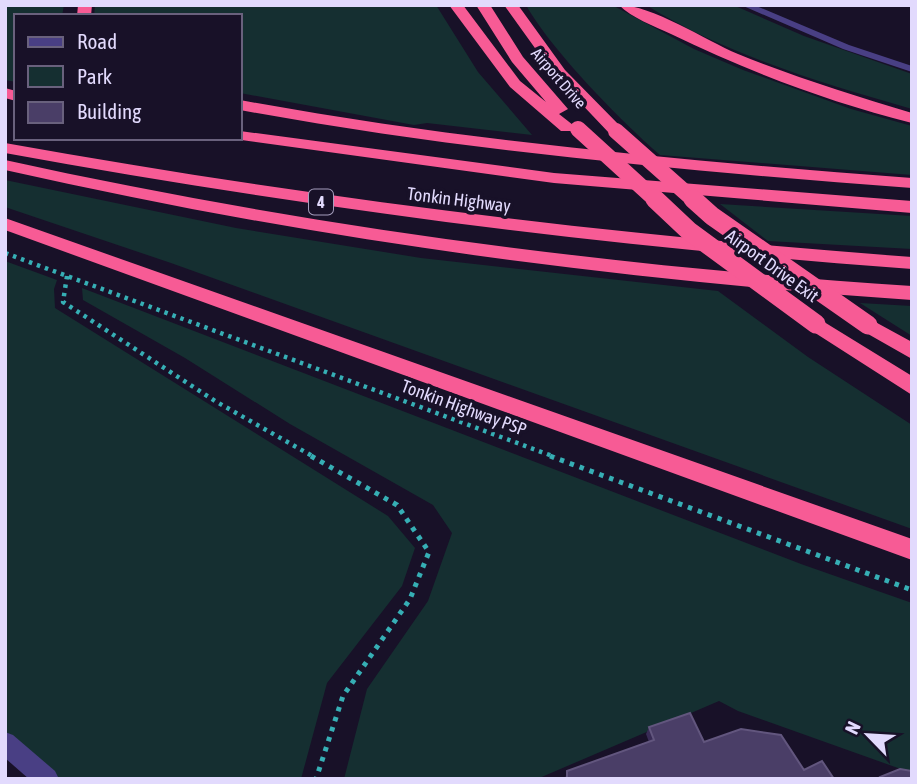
<svg xmlns="http://www.w3.org/2000/svg" width="917" height="784" viewBox="0 0 917 784" font-family="'Asap Condensed',sans-serif">
<style>
.green{fill:#152f31}
.lines{fill:none;stroke-linecap:round;stroke-linejoin:round}
.path-far1{stroke:#36afb5;stroke-width:4.5;stroke-dasharray:3.5 5;stroke-linecap:butt}
.path{stroke:#36afb5;stroke-width:5;stroke-dasharray:4.5 6;stroke-linecap:butt}
.lane{fill:#493f84;fill-rule:evenodd}
.street{fill:#493f84;fill-rule:evenodd}
.highway{fill:#f75b95;fill-rule:evenodd}
.highway-bridge-far1{stroke:#f75b95;stroke-width:16}
.highway-bridge{stroke:#f75b95;stroke-width:19}
.wall{fill:#382b55}
.building{fill:#4a3e67;stroke:#62567e;stroke-width:2}
.labels{text-anchor:middle;stroke-width:7;stroke-linejoin:round;paint-order:stroke}
.far-street-label{font-size:16px;fill:#e2dafd;stroke:#181128}
.shield{fill:#181128;stroke:#a59ebd;stroke-width:2}
.shield-label{font-size:16px;font-weight:bold;fill:#e2dafd}
.street-label{font-size:18px;fill:#e2dafd;stroke:#181128}
</style>
<rect width="100%" height="100%" fill="#181128"/>
<path class="green" d="M5 5H64L62 16H16V82L5 80Z
M95 5H436L478 72 532 135 427 123 414 125 240 93V16H94Z
M526 5H612L694 49 743 70 851 109 912 126V175L660 155C620 120 552 51 526 5Z
M646 5H733L804 36 912 74V109C821 83 727 55 646 5Z
M5 180 236 228 421 258 718 291 808 357 912 425V529L171 263 5 207Z
M720 204 912 216V249L768 241Z
M5 261 57 280 54 289 55 308 388 516 415 548 402 586 327 683 301 779H47L5 743Z
M82 288 801 564 912 603V773L738 711 719 701 537 779H344L367 689 428 601 452 533 433 505 290 424 185 358 83 300Z
M860 303 912 306V336Z"/>
<g class="lines">
<path class="path-far1" d="M5 253 555 457
M67 276 63 302 215 401 314 457"/>
<path class="path" d="M311 456 397 505 429 552 410 599 343 696 316 779
M550 456 912 590"/>
<path class="lane" d="M741 5H754L849 45 912 66V72L843 49Z"/>
<path class="street" d="M5 732 13 735 55 771 59 779H29L5 758Z"/>
<path class="highway" d="M78 5H92L91 16H77Z
M449 5H463L520 81 546 102 512 62 476 5H490L523 57 568 109 559 114 573 125V131H561L510 87Z
M504 5H518L565 70 622 128V134H610L555 76Z
M619 5C652 5 705 40 738 54 795 77 853 95 912 113V123C829 102 747 71 671 34 654 26 632 18 619 5Z
M5 88 16 91V101L5 98Z
M240 100C462 141 686 161 912 178V188C686 171 462 151 240 110Z
M240 131 554 173 912 201V213L554 183 234 139 240 138Z
M5 143C306 197 607 235 912 257V269C607 247 306 208 5 153Z
M5 160C305 226 606 266 912 286V300C605 279 305 238 5 170Z
M5 218 912 539V560L5 230Z
M816 317 912 376V395L809 329 806 324Z
M868 318 912 342V359L861 330 858 325 861 320Z"/>
<path class="highway-bridge-far1" d="M578 129 657 201
M616 131 695 201"/>
<path class="highway-bridge" d="M655 199 689 231 816 324
M693 199 712 216 868 325"/>
</g>
<path class="wall" d="M649 727 804 770 834 779H565L567 771 649 742 646 734Z"/>
<path class="building" d="M690 713 704 742 741 729 781 735 804 770 822 761 834 779H567V771L654 740 649 727Z
M900 769 912 771V779H881L880 777Z"/>
<g class="labels">
<g class="far-street-label">
<text transform="translate(559 78) rotate(49)" y="6">Airport Drive</text>
</g>
<rect class="shield" x="309" y="189.5" width="24" height="25" rx="5"/>
<g class="shield-label">
<text x="321" y="208">4</text>
</g>
<g class="street-label">
<text transform="translate(459 200) rotate(7)" y="6">Tonkin Highway</text>
<text transform="translate(772 266) rotate(36)" y="6">Airport Drive Exit</text>
<text transform="translate(464 408) rotate(20)" y="6">Tonkin Highway PSP</text>
</g>
</g>
<rect width="917" height="784" fill="none" stroke="#e2dafd" stroke-width="14"/>
<rect x="14" y="14" width="228" height="126" fill="#181128" stroke="#69617d" stroke-width="2"/>
<rect x="28" y="37" width="35" height="10" fill="#493f84" stroke="#69617d" stroke-width="2"/>
<text x="77" y="49" font-size="21" fill="#e2dafd">Road</text>
<rect x="28" y="66" width="35" height="21" fill="#152f31" stroke="#69617d" stroke-width="2"/>
<text x="77" y="84" font-size="21" fill="#e2dafd">Park</text>
<rect x="28" y="102" width="35" height="21" fill="#4a3e67" stroke="#69617d" stroke-width="2"/>
<text x="77" y="119" font-size="21" fill="#e2dafd">Building</text>
<g transform="translate(868 735) rotate(295)" stroke="#181128" stroke-width="5" paint-order="stroke">
<path d="M0-5L12 26L0 18L-12 26Z" fill="#e2dafd"/>
<text y="-10" font-size="19" font-weight="bold" text-anchor="middle" fill="#e2dafd">N</text>
</g>
</svg>
